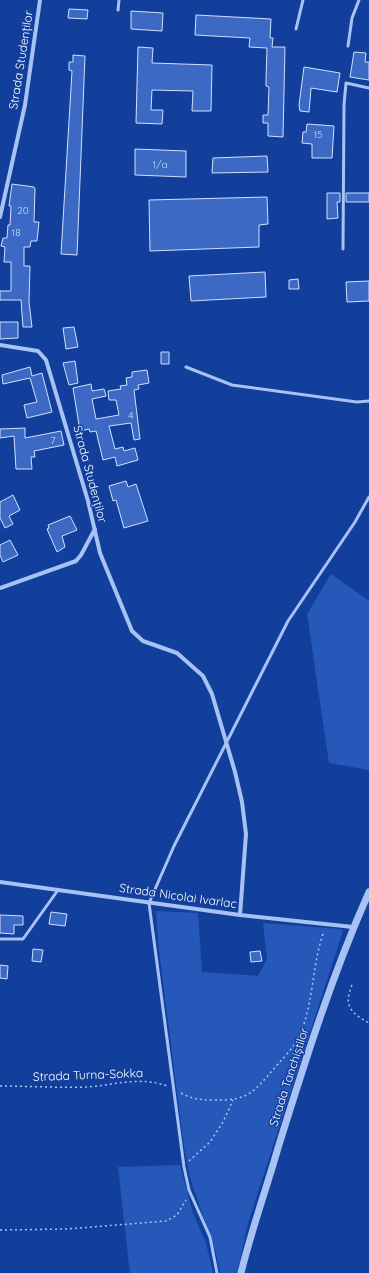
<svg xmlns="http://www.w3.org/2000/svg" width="369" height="1273" viewBox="0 0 369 1273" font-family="Quicksand,sans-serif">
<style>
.green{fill:#2658ba}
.building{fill:#3c69c3;stroke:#d1e0fd}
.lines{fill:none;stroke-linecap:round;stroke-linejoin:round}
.path{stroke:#a8c2f4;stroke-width:1.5;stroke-dasharray:2 3;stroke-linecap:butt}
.service{stroke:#a8c2f4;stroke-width:3}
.minor{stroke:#a8c2f4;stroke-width:4}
.tertiary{stroke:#a8c2f4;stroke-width:7}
.labels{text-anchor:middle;stroke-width:3;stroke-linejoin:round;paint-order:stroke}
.number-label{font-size:10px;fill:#cedaf0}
.street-label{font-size:12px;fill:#fff;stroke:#133f9c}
</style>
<rect width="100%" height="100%" fill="#133f9c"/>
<path class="green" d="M331 574 369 601V770L329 763 307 614Z
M156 911 198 913 202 972 258 976 267 959 263 923 340 929 343 931 248 1223 237 1273H220L216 1253 190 1178 184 1147 159 951Z
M180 1165 193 1213 206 1243 213 1273H130L118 1167Z"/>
<path class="building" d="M69 9 88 10 87 19 68 18Z
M131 11 163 13 162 31 131 29Z
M196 15 271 19 270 38H273L272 47H285L283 137 268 136V123H263V115H268L269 87 266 86V81L267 48 249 47 250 38 195 35Z
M138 47 153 48 152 63 212 65 211 111H192L193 91 152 90 151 110H163L162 124 136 123Z
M354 52 366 53 365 62H369V80L350 77Z
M73 55 85 56 77 255 61 254 72 71 69 70V62H73Z
M304 67 340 73 337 92 311 88 309 112 300 111 299 105Z
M307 124 334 126 332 158H312V144L302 143 303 132H306Z
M135 149 186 151V177L135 175Z
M267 156 268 172 212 173 213 158Z
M12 184 34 187 35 189 34 222H39L37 241H31L30 247H24V266H30L29 302 32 327H23L21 300H0V291H11V262H4L5 247 1 246 3 238H7L8 225H10L11 206H9Z
M327 193H340V202H337L338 218 327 219Z
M346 193H369V202H346Z
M267 197 268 224 259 225V247L150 251 149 200Z
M265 272 266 297 191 301 189 276Z
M298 279 299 289H289V280Z
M369 281V301L347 302 346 282Z
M0 322H18V338L0 339Z
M74 327 78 347 66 349 63 328Z
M161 352H169V364H161Z
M75 361 78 383 69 385 63 363Z
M30 367 32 376 42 373 52 412 27 418 24 405 37 402 30 378 3 384 2 375Z
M147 370 149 383 138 385 139 389 134 390 140 439 134 440 131 423 109 426 115 449 123 447 124 451 135 448 138 460 117 466 115 457 103 460 96 431 90 432 89 429 80 431 73 388 91 384 92 391 104 389 106 396 92 399 96 419 119 415 116 400H109L108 391 121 389 120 386 127 385 126 378 132 377V372Z
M25 428V438L61 431 64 445 34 451 35 457H31L32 469H16L14 436 0 438V429Z
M126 481 128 487 136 484 148 521 124 528 116 500 113 501 109 486Z
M13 495 20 510 9 516 13 524 5 528 0 518V502Z
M70 516 77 530 62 536 65 547 57 552 47 529 49 528 48 525Z
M10 540 18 555 3 562 0 555V545Z
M51 912 67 914 65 926 49 924Z
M0 915 23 916V925H14V934L0 933Z
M33 949 43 950 41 962 32 961Z
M260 951 262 961 251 962 250 952Z
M0 965 8 966 7 979 0 978Z"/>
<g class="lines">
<path class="path" d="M352 985C343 1006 351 1013 369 1023
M0 1086C29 1086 58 1088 87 1087 115 1085 140 1076 167 1086
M181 1093C192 1099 200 1100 213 1100 251 1101 254 1091 278 1064 286 1055 297 1044 301 1032 314 1000 312 964 324 931
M189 1161 210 1142 223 1122 233 1100
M0 1230 67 1229 166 1221 177 1215 186 1200"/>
<path class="service" d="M118 10 119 0
M296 29 303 0
M348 46 352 18 359 0
M343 249 344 105 346 83 369 88
M186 367 232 385 357 402 369 401
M0 939H23L58 890
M217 1273 210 1237 189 1190 184 1167 149 903 174 846 288 621 355 522 369 497"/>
<path class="minor" d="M0 217 25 105 40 0
M0 345 38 351 46 360 88 501 100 553 132 631 143 641 177 653 203 676 212 694 235 772 242 802 246 834 240 915
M0 588 76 561 81 555 95 529
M0 882 240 915 353 927"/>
<path class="tertiary" d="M241 1273C251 1231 266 1190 278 1148 305 1061 332 975 369 892"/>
</g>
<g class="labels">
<g class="number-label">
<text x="318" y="138">15</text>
<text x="160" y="168">1/a</text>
<text x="23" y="214">20</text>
<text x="16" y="236">18</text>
<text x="131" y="419">4</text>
<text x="53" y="444">7</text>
</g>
<g class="street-label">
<text transform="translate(21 60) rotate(-81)" y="4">Strada Studenților</text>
<text transform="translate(90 474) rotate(75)" y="4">Strada Studenților</text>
<text transform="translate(178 896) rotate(8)" y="4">Strada Nicolai Ivarlac</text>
<text transform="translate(88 1075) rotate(-2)" y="4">Strada Turna-Sokka</text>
<text transform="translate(289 1077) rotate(-72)" y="4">Strada Tanchiștilor</text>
</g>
</g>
</svg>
